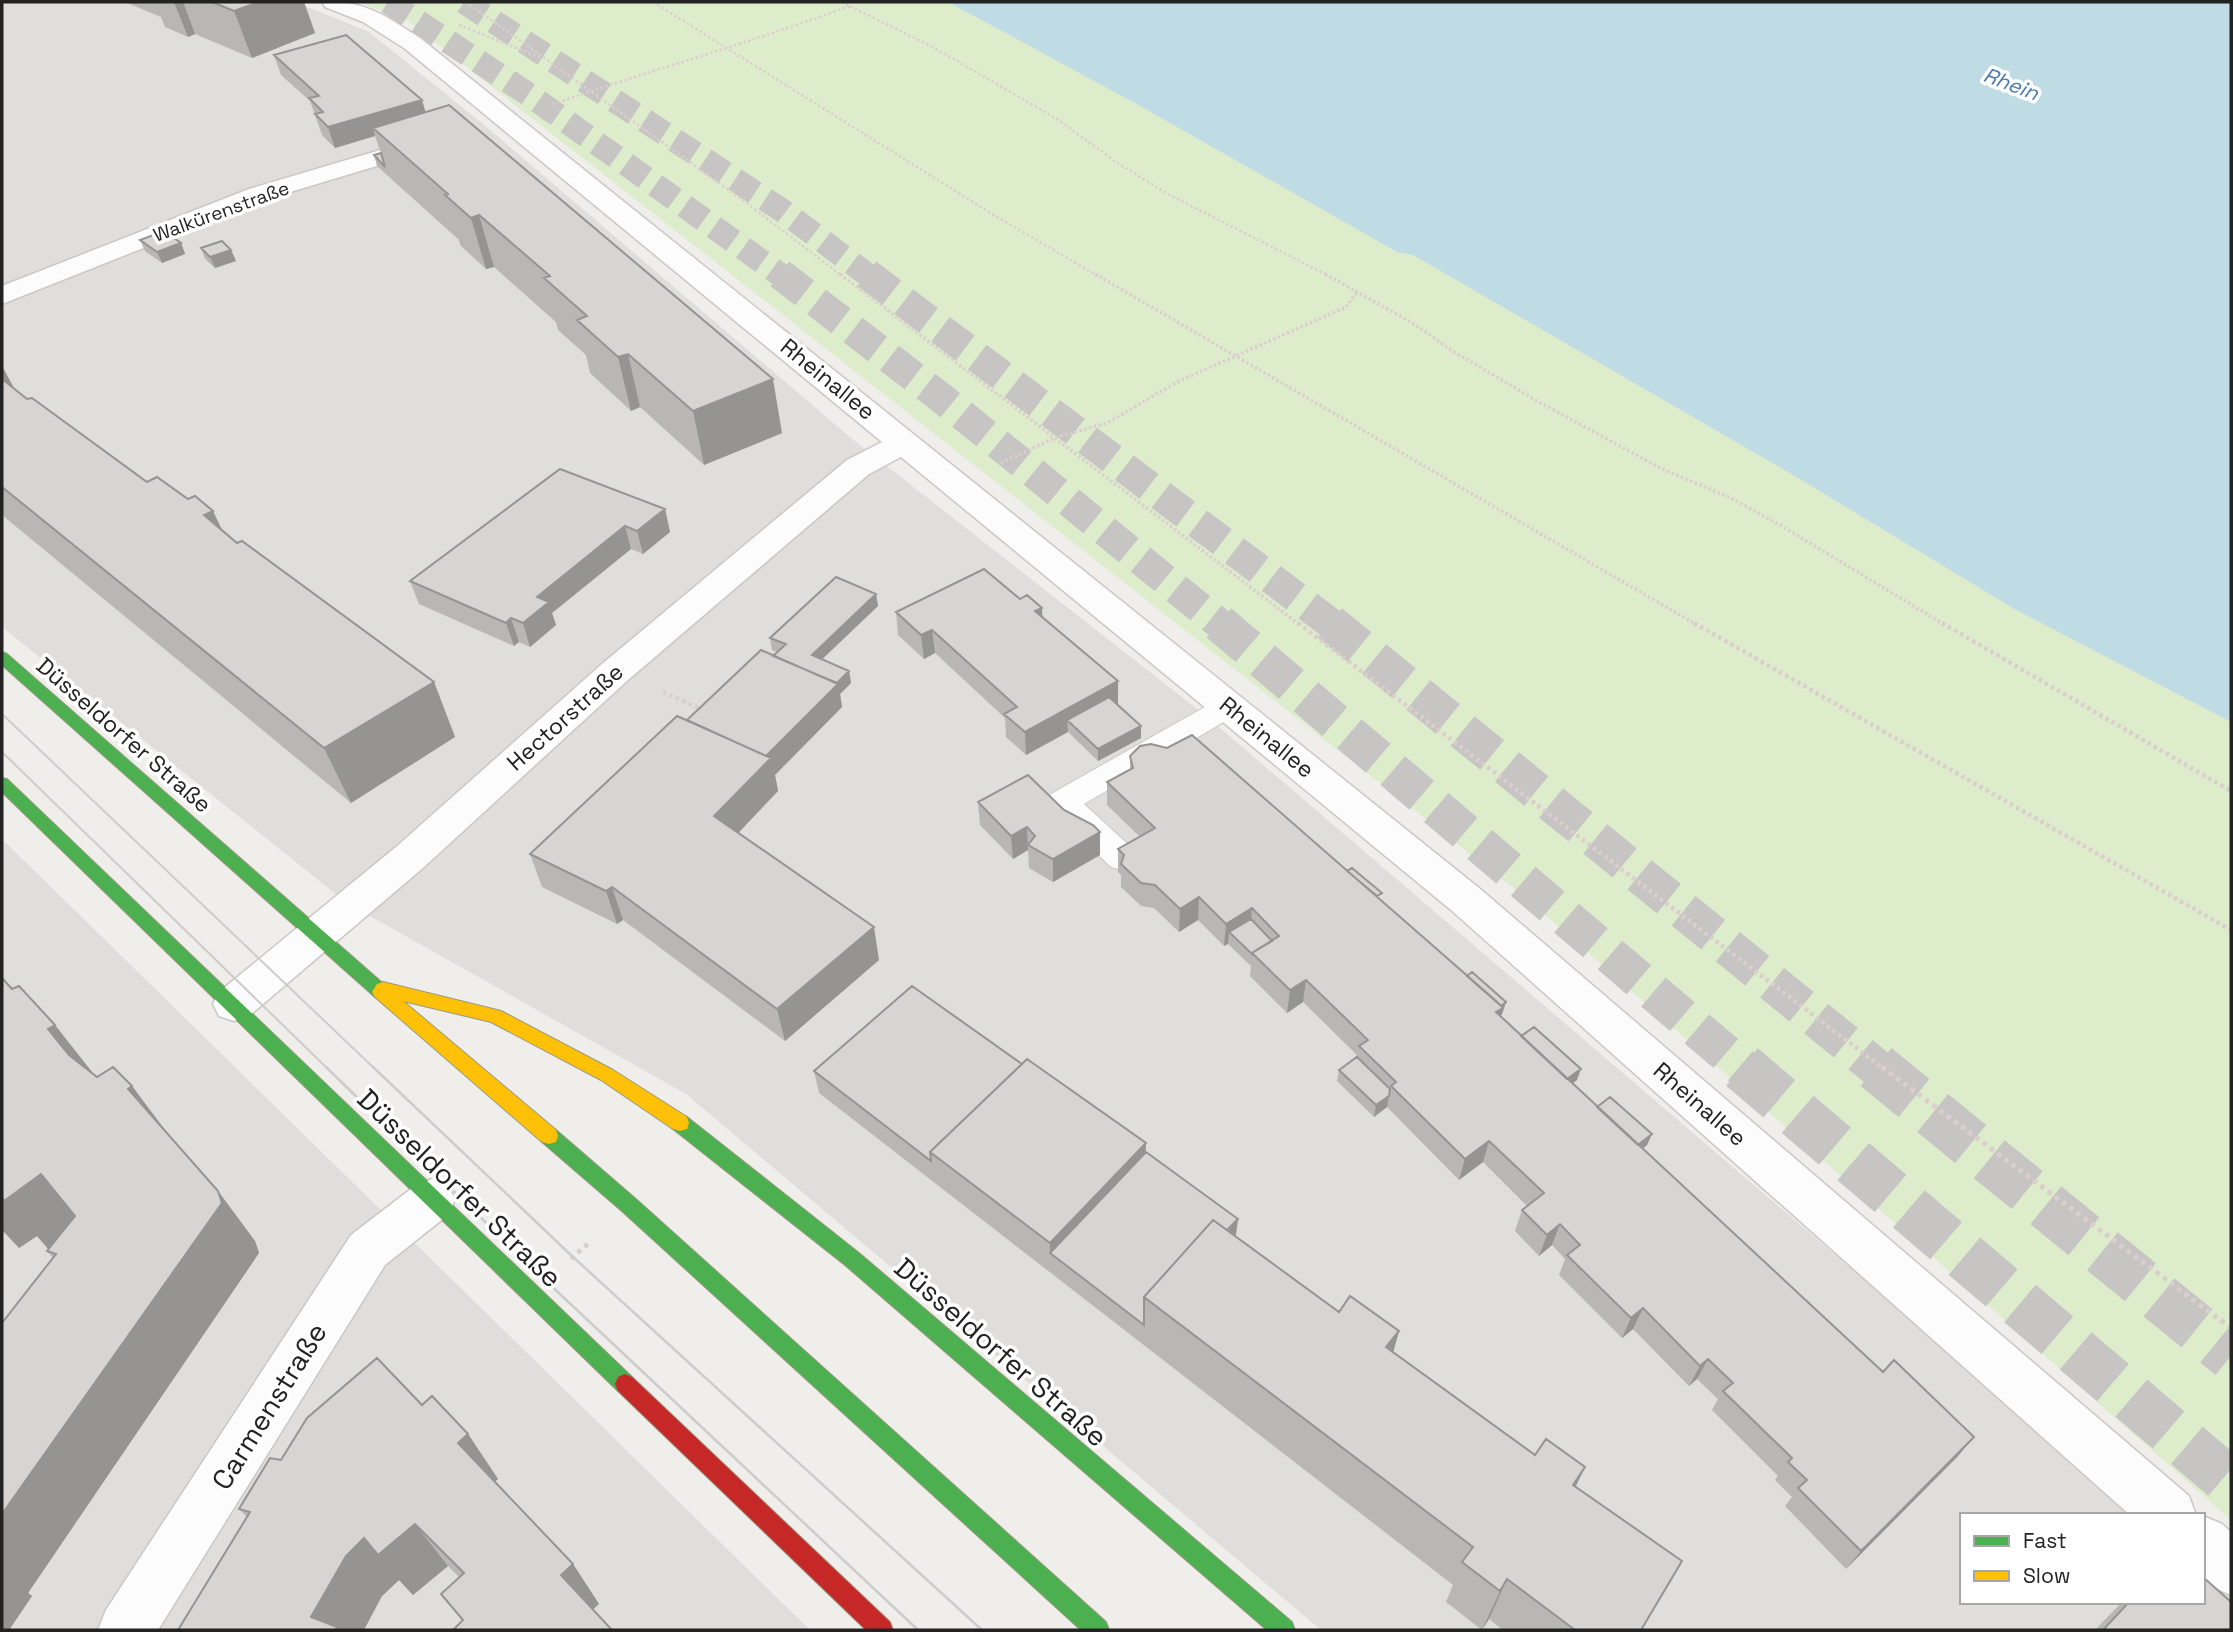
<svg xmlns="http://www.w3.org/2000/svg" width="2233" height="1632" viewBox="0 0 2233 1632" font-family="'Space Grotesk',sans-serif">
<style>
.residential{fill:#dfdedc}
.grass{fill:#ddeccb}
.parking{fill:#e0dfde}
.water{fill:#bfdbe3}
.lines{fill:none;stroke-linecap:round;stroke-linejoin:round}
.highway-tunnel-far3{stroke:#c7c5c3;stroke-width:24;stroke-dasharray:24 12;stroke-linecap:butt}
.highway-tunnel-far2{stroke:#c7c5c3;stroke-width:31;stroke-dasharray:31 15;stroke-linecap:butt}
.highway-tunnel-far1{stroke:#c7c5c3;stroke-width:38;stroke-dasharray:38 19;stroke-linecap:butt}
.highway-tunnel{stroke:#c7c5c3;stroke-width:49;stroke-dasharray:49 24;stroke-linecap:butt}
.lane-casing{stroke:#c9c8c7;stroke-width:2}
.street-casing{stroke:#c9c8c7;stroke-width:3}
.fast-casing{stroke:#999a82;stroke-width:2}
.slow-casing{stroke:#999a82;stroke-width:2}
.jam-casing{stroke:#999a82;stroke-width:2}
.path-far3{stroke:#dccecd;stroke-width:2.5;stroke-dasharray:2.5 2.5;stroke-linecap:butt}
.path-far2{stroke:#dccecd;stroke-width:3.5;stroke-dasharray:2.5 2.5;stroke-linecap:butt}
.path-far1{stroke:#dccecd;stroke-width:4.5;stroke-dasharray:3.5 3.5;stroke-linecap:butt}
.path{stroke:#dccecd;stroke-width:5;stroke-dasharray:4.5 4.5;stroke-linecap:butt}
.lane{fill:#fdfcfc;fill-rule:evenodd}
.street{fill:#fdfcfc;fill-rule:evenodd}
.fast{fill:#4caf50;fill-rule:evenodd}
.slow{fill:#ffc107;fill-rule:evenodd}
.jam{fill:#c62828;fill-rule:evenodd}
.tram-far1{stroke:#ccc;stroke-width:2}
.tram{stroke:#ccc;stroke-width:2.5}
.wall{fill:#b9b6b5}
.shaded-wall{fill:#969493}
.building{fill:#d7d4d2;stroke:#969493;stroke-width:2}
.labels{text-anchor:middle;stroke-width:7;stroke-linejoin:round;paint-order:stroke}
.far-street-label{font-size:19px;fill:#222;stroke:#fff}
.far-water-label{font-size:21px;font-style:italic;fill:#4a7aab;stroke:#fff}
.street-label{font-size:23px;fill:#222;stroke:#fff}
.near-street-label{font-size:28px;fill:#222;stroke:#fff}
</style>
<rect width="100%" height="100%" fill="#f0eeeb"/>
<path class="residential" d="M2 2H295L369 32 483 124 851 438 1206 716 2139 1515H1962V1602H2203V1569L2231 1593V1630H1321L686 1094 347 903 2 627Z
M2 839 810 1630H2Z"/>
<path class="grass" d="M358 2H948L1133 102 1397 252 1413 255 1793 475 2016 610 2231 722V1520L1525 897 408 21Z"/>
<path class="parking" d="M663 653 709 672 467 893 419 869Z"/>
<path class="water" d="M948 2H2231V722L2016 610 1793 475 1413 255 1397 252 1133 102Z"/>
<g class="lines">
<path class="highway-tunnel-far3" d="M388 2 531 96 782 276
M464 2 783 211 869 276"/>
<path class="highway-tunnel-far2" d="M780 274 944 400 1221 625
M867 274 1333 625"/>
<path class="highway-tunnel-far1" d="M1219 623 1744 1069
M1330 623 1878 1069"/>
<path class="highway-tunnel" d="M1742 1067 2231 1483
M1876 1067 2231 1356"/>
<defs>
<path id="lane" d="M1229 696 1239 699 1244 706 1239 713 1084 804 1133 849 1138 858 1133 867 1122 870 1111 867 1051 810 1046 802 1051 794 1219 699Z"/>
<path id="street" d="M322 2C365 0 385 16 420 38L1479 888 2189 1496 2196 1515H2130L1451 910 901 457 869 474 628 680 424 867 249 1016 234 1021 219 1016 213 1004 219 992 396 847 602 664 847 460 882 442 404 48 363 22 325 7Z
M424 137 433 139 436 144 433 149 267 199 2 304V286L249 189Z
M432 1179 448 1185 455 1200 448 1215 385 1265 158 1630H98L106 1610 351 1235 416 1185Z
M2203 1516 2222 1524 2231 1532V1595L2212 1587 2203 1579Z"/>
<path id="fast" d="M2 652 7 654 387 987 390 992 387 997 381 999 375 997 2 665Z
M2 778 7 779 632 1377 635 1384 632 1391 625 1394 618 1391 2 792Z
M680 1115 687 1117 859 1253 1292 1622 1295 1630H1267L845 1265 673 1129 671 1123 673 1117Z
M549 1128 556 1130 637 1200 1106 1622 1109 1630H1081L623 1212 542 1142 540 1136 542 1130Z"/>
<path id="slow" d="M383 982 501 1011 613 1070 687 1117 689 1123 687 1129 680 1131 673 1129 601 1080 491 1022 403 1001 556 1130 558 1136 556 1142 549 1144 542 1142 375 997 372 992 377 984Z"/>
<path id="jam" d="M625 1374 632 1377 890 1622 893 1630H866L618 1391 615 1384 618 1377Z"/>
</defs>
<use href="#lane" class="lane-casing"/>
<use href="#street" class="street-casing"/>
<use href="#fast" class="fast-casing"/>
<use href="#slow" class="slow-casing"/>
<use href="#jam" class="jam-casing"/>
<path class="path-far3" d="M466 2 740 198 842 276
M653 2 992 214 1098 276
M841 2 931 46 1057 119 1119 164 1168 194 1329 276
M459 25 539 57
M553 104C652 70 752 42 850 6"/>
<path class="path-far2" d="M840 274 1300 625
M1095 274 1697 625
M1325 274 1414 324 1451 350 1539 402 1662 469 1729 497 1780 525 1945 625
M1001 463 1057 437 1107 423 1177 382 1346 307 1357 292"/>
<path class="path-far1" d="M1298 623 1884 1069
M1694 623 2231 930
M1942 623 2231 791
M663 692 703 710"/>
<path class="path" d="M1882 1067 2231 1328
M571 1259 591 1241"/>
<use href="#lane" class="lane"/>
<use href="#street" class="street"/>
<use href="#fast" class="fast"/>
<use href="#slow" class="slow"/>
<use href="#jam" class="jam"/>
<path class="tram-far1" d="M2 714 375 1069
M2 752 328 1069"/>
<path class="tram" d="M326 1067 546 1281 918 1630
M373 1067 573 1257 982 1630"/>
</g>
<path class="wall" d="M125 2H304L315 33 252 58 195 34 188 37 165 27 161 17Z
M274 55 426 112 782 433 704 465 640 407 631 411 590 373 586 355 558 330 556 322 494 267 486 269 460 245 459 240 377 166 374 155 381 153 375 136 335 148 322 135 310 101 281 75Z
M140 240 181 243 185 254 162 263 145 251Z
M201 248 231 250 236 261 215 268 205 259Z
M2 366 15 390 27 399 147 482 223 531 237 543 434 682 455 737 351 803 2 515Z
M665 509 670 532 643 554 631 549 552 613 556 625 530 647 519 642 514 646 419 604 410 581Z
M876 594 878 606 822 659 849 671 851 683 840 694 842 707 775 775 778 791 738 833 879 960 785 1041 623 920 617 924 542 887 530 854 687 720 773 656 777 652 772 650 770 638Z
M896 612 1118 681V705L1141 738 1098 761 1068 732 1026 755 1006 737 1005 718 935 653 924 659 898 635Z
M1130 756 1381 900 1467 976 1506 1002 1502 1014 1500 1017 1521 1036 1577 1080 1572 1083 1597 1107 1652 1134 1647 1145 1643 1149 1958 1456 1846 1569 1785 1506 1792 1497 1775 1480 1778 1476 1712 1410 1718 1399 1697 1379 1689 1386 1633 1329 1622 1338 1559 1275 1565 1259 1552 1245 1539 1256 1515 1231 1522 1210 1527 1206 1483 1162 1459 1180 1387 1107 1374 1117 1337 1081 1339 1070 1357 1055 1303 1002 1287 1013 1250 976 1251 966 1228 944 1224 946 1198 920 1179 932 1154 908 1141 906 1121 887V875L1118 872V849L1140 837 1107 805V782L1130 769Z
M978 802 1100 855 1053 882 1029 868 1028 850 1013 859 980 825Z
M814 1071 1146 1152 1238 1219 1236 1236 1339 1312 1399 1331 1393 1352 1535 1455 1585 1467 1576 1486 1641 1630H1503L1489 1619 1482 1630 1446 1602 1453 1585 819 1093Z
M94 1075 97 1077 132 1086 170 1137 218 1191 255 1241 259 1253 28 1593 32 1596 9 1630H2V1323L53 1258 47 1251 48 1249 37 1236 19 1248Z
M422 1405 468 1434 498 1479 494 1481 573 1564 599 1604 463 1620 459 1577 448 1566 413 1595 399 1580 382 1596 247 1517 239 1509 281 1460Z
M2122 1602H2203L2231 1630H2095Z"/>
<path class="shaded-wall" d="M174 2H183L195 34 188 37Z
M259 2H304L315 33 252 58 234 11Z
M422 100 428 120 373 128 375 136 335 148 328 127Z
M479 215 494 267 486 269 471 218Z
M181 243 185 254 162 263 157 252Z
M231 250 236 261 215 268 210 257Z
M628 354 640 407 631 411 618 357Z
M2 366 26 410 2 396Z
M773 379 782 433 704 465 693 411Z
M665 509 670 532 643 554 637 531Z
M213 511 239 565 204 515Z
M625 526 631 549 552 613 556 625 530 647 523 623 537 597Z
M876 594 878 606 814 667 812 655Z
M1042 608 1043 631 1035 611Z
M511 618 519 642 514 646 506 623Z
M932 630 935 653 924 659 921 635Z
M849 671 851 683 840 694 842 707 775 775 778 791 723 849 714 816 760 762Z
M1118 681V705L1067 720 1068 732 1026 755 1025 732Z
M434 682 455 737 351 803 324 748Z
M1141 726V738L1098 761V749Z
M1027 827 1028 850 1013 859 1011 836Z
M1100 832V855L1053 882V859Z
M612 887 623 920 617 924 606 891Z
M1199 897 1198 920 1179 932 1180 909Z
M1252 908 1250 930 1229 932 1228 944 1224 946 1226 924Z
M874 927 879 960 785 1041 777 1009Z
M1306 980 1303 1002 1287 1013 1290 990Z
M1506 1002 1502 1014 1501 1015 1497 1030 1492 1011Z
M55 1025 96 1077 89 1082 48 1029Z
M1581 1069 1577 1080 1556 1096 1559 1084Z
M132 1086 171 1138 128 1089Z
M1389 1096 1387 1107 1374 1117 1376 1105Z
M1652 1134 1647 1145 1626 1161 1631 1150Z
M1489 1141 1483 1162 1459 1180 1465 1159Z
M1146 1143 1145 1174 1050 1253V1243Z
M41 1174 85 1224 50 1251 37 1236 19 1248 2 1230V1198Z
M218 1191 255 1241 259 1253 28 1593 32 1596 9 1630H5L2 1628V1514Z
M1238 1219 1235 1240 1159 1308Z
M1560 1224 1552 1245 1539 1256 1547 1235Z
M1643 1308 1633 1329 1622 1338 1631 1318Z
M1399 1331 1386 1378V1347Z
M1708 1359 1697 1379 1689 1386 1700 1366Z
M468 1434 498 1479 488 1487 458 1443Z
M1974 1437 1958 1456 1846 1569 1861 1551Z
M1585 1467 1564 1510 1573 1485Z
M415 1524 448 1566 413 1595 399 1580 382 1596 364 1630H324L311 1617 346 1556 364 1538Z
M573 1564 599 1604 587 1615 561 1575Z
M1507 1579 1489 1619 1482 1630 1500 1591Z"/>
<path class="building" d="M212 2H259L234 11Z
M346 35 422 100 328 127 315 114 323 112 309 98 319 96 274 55Z
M449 105 773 379 693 411 628 354 618 357 577 320 587 316 544 278 550 276 479 215 471 218 445 195 448 194 373 128Z
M381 153 385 167 374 155Z
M164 231 181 243 157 252 140 240Z
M222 241 231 250 210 257 201 248Z
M2 379 27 399 32 398 147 482 157 477 188 499 195 496 213 511 204 515 237 543 242 541 434 682 324 748 2 487Z
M560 469 665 509 637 531 625 526 537 597 549 602 523 623 511 618 506 623 410 581Z
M984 569 1020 599 1027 595 1042 608 1035 611 1118 681 1025 732 1004 714 1017 707 932 630 921 635 896 612Z
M836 577 876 594 812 655 849 671 837 683 773 656 786 644 770 638Z
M761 650 838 684 766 756 687 720Z
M1109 697 1141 726 1098 749 1067 720Z
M677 716 771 758 714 816 874 927 777 1009 612 887 606 891 530 854Z
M1192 735 1495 1000 1503 1008 1496 1012 1883 1372 1894 1360 1974 1437 1861 1551 1798 1488 1807 1480 1788 1462 1792 1458 1723 1391 1733 1383 1708 1359 1700 1366 1643 1308 1631 1318 1567 1255 1580 1245 1560 1224 1547 1235 1522 1210 1544 1193 1489 1141 1465 1159 1391 1086 1396 1082 1359 1046 1368 1040 1306 980 1290 990 1252 953 1279 936 1252 908 1226 924 1199 897 1180 909 1155 885 1141 883 1121 864 1124 855 1118 849 1155 828 1107 782 1133 768 1130 756 1140 746 1151 744 1167 748Z
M1028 775 1064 810 1093 825 1100 832 1053 859 1028 845 1035 836 1027 827 1011 836 978 802Z
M1352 868 1382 893 1377 896 1347 871Z
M1251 919 1272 941 1252 953V954L1229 932Z
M1472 972 1506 1002 1501 1006 1467 976Z
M2 978 12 989 19 986 55 1025 48 1029 69 1055 97 1077 113 1067 132 1086 128 1089 218 1191 222 1203 2 1514V1323L56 1254 47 1251 75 1216 41 1174 4 1201 2 1198Z
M912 986 1022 1064 930 1152 931 1161 814 1071Z
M1534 1027 1581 1069 1567 1079 1521 1036Z
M1357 1057 1390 1089 1389 1096 1376 1105 1339 1070Z
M1027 1059 1146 1143 1050 1243 930 1152Z
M1610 1097 1652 1134 1638 1145 1597 1107Z
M1146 1152 1238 1219 1227 1230 1213 1220 1144 1297V1325L1050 1253Z
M1213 1220 1339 1312 1350 1296 1399 1331 1386 1347 1535 1455 1546 1439 1585 1467 1573 1485 1682 1561 1641 1630H1575L1507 1579 1500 1591 1462 1562 1473 1547 1144 1297Z
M377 1358 422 1405 432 1396 468 1434 458 1443 573 1564 561 1575 612 1630H453L463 1620 441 1594 464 1573 415 1524 378 1555 364 1538 346 1556 311 1617 337 1627 335 1630H178L250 1512 239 1509 270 1458 281 1460 307 1418Z
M2203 1577 2231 1602V1630H2103L2129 1602H2203Z"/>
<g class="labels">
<g class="far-street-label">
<text transform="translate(221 211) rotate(-20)" y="7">Walkürenstraße</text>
</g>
<g class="far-water-label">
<text transform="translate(2011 84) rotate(21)" y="7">Rhein</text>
</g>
<g class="street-label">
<text transform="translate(828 379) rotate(39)" y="8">Rheinallee</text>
<text transform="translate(565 717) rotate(-42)" y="8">Hectorstraße</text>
<text transform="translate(124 735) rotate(41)" y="8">Düsseldorfer Straße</text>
<text transform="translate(1267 737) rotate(39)" y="8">Rheinallee</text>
<text transform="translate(1700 1104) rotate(41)" y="8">Rheinallee</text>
</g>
<g class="near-street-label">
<text transform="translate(460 1188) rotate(44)" y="10">Düsseldorfer Straße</text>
<text transform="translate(1001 1352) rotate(41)" y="10">Düsseldorfer Straße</text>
<text transform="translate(269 1406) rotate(-58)" y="10">Carmenstraße</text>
</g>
</g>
<rect width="2233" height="1632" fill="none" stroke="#222222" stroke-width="7"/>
<rect x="1960" y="1513" width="245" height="91" fill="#ffffff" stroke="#a7a7a7" stroke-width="2"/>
<rect x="1974" y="1536" width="35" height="10" fill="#4caf50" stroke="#a7a7a7" stroke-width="2"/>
<text x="2023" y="1548" font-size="21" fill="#222222">Fast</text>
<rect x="1974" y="1571" width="35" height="10" fill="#ffc107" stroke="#a7a7a7" stroke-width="2"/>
<text x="2023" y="1583" font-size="21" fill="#222222">Slow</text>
</svg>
